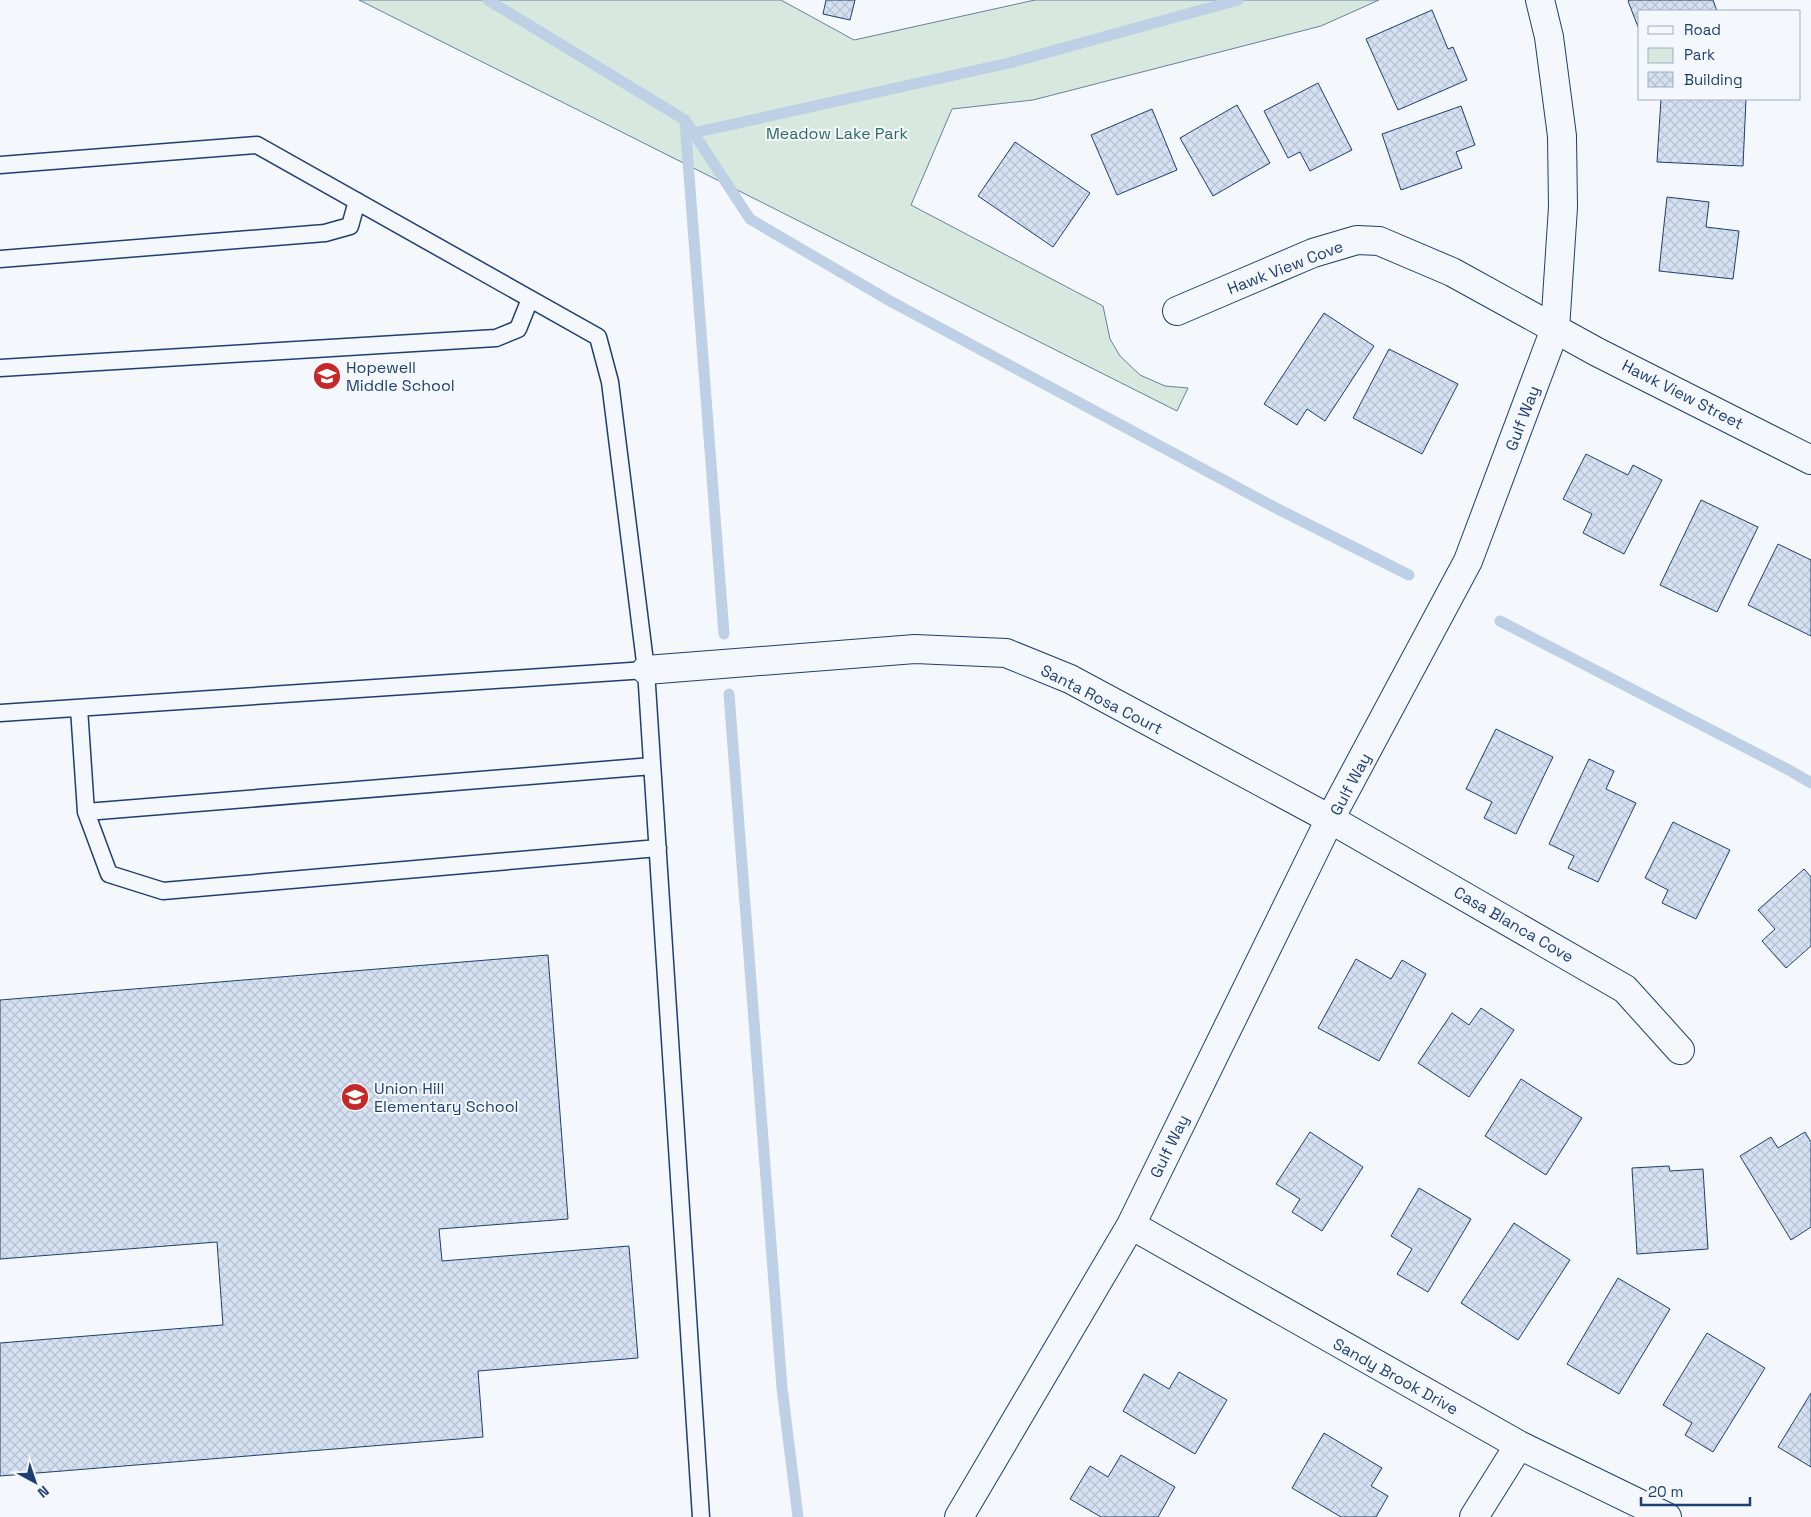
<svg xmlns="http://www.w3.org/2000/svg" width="1811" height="1517" viewBox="0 0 1811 1517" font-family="'Space Grotesk',sans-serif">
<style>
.green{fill:#d7e8df;stroke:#687fa3}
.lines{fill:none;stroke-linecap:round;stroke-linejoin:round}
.stream{stroke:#bed0e5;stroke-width:11}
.building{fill:url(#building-cross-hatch);stroke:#1d3f73}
.service-casing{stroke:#1d3f73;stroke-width:19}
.minor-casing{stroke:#1d3f73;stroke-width:30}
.service{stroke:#f4f7fb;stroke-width:16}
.minor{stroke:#f4f7fb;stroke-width:28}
.labels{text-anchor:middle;stroke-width:4;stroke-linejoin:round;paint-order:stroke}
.park-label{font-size:16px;fill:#2c6c60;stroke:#f4f7fb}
.street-label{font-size:16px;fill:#1d3f73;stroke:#f4f7fb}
.poi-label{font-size:16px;fill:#1d3f73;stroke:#f4f7fb;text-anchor:start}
</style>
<defs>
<pattern id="building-cross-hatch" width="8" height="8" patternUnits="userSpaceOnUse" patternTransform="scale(1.25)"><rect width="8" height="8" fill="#d5e0f0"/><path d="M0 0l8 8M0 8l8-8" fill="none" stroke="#b6c1d1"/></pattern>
</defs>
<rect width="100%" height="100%" fill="#f4f7fb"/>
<path class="green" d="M359 0H781L854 40 1035 0H1379L1321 26 1033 100 952 109 911 205 1103 306 1110 339 1120 356 1140 375 1165 386 1188 388 1177 411Z"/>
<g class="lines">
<path class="stream" d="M488 0 685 120 750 219 890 301 1270 505 1409 575
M685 122 724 634
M693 133 1009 63 1238 0
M1500 621 1789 770 1811 783
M729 694 782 1388 798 1517"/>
</g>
<path class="building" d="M826 0H855L850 20 823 14Z
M1629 0H1713L1717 11H1640V32L1628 1Z
M1432 10 1448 49 1453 47 1467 80 1398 110 1366 39Z
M1318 83 1352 150 1310 171 1300 152 1288 158 1264 111Z
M1661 99H1746L1743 166 1657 162Z
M1237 105 1270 163 1213 196 1180 138Z
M1461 106 1475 145 1456 152 1462 168 1401 190 1382 134Z
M1152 109 1177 170 1117 195 1091 135Z
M1015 142 1090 193 1053 247 978 196Z
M1667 197 1709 202 1706 227 1739 231 1733 279 1659 271Z
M1324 313 1374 346 1325 421 1307 409 1297 425 1264 404Z
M1389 349 1458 384 1422 454 1353 418Z
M1586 454 1628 475 1633 465 1662 480 1624 554 1583 533 1592 514 1563 499Z
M1701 500 1758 527 1717 612 1660 585Z
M1778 544 1811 560V636L1748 605Z
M1496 729 1553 757 1516 834 1484 818 1492 802 1466 789Z
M1589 759 1614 771 1606 789 1636 803 1598 882 1568 868 1574 856 1549 844Z
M1673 822 1730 850 1696 919 1662 903 1668 890 1645 878Z
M1804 869 1811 877V946L1786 968 1762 941 1775 929 1758 910Z
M548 955 568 1219 439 1229 442 1261 629 1246 638 1358 478 1371 483 1437 0 1476V1343L223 1325 217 1242 0 1259V1000Z
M1356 959 1391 979 1402 960 1426 974 1379 1061 1318 1028Z
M1481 1008 1514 1030 1469 1097 1418 1063 1452 1013 1469 1025Z
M1521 1079 1582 1118 1546 1175 1485 1136Z
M1310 1132 1363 1167 1322 1231 1292 1212 1300 1199 1276 1184Z
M1805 1132 1811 1142V1227L1791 1240 1740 1156 1771 1137 1778 1148Z
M1669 1166 1670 1171 1703 1169 1708 1249 1637 1254 1632 1168Z
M1419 1188 1471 1219 1428 1292 1397 1274 1412 1249 1391 1236Z
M1514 1223 1570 1260 1518 1340 1461 1303Z
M1618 1278 1670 1309 1619 1394 1567 1364Z
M1707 1333 1765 1368 1713 1452 1685 1435 1692 1423 1663 1405Z
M1179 1372 1227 1400 1195 1454 1123 1411 1144 1374 1169 1389Z
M1811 1393V1467L1778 1447Z
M1324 1433 1382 1468 1371 1486 1388 1496 1376 1517H1341L1292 1488Z
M1121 1455 1175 1487 1158 1517H1101L1070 1499 1090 1466 1108 1477Z"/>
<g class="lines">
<defs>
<path id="service" d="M0 165 257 145 598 337 610 382 646 670 701 1517
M0 259 325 233 350 226 357 201
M0 368 496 338 518 329 530 299
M79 708 86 812
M0 713 646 670
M652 766 86 812 109 874 163 891 658 848"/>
<path id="minor" d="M1177 311 1313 253 1357 240 1379 241 1452 272 1597 352 1811 460
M646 670 915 649 1006 653 1070 679 1330 819 1625 989 1680 1050
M1131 1225 1519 1445 1667 1517
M959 1517 1131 1225 1330 819 1468 561 1555 329 1563 207 1562 136 1549 37 1540 0
M1474 1517 1519 1445"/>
</defs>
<use href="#service" class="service-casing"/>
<use href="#minor" class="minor-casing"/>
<use href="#service" class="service"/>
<use href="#minor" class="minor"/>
</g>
<defs>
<symbol id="school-disc" viewBox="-11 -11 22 22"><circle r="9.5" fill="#c62828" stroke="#f4f7fb"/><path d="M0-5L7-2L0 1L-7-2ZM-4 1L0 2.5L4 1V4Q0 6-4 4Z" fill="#fff"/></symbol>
</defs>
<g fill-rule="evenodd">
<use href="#school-disc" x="311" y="360" width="32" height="32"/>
<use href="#school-disc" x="339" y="1081" width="32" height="32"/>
</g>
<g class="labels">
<g class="park-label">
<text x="837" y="139">Meadow Lake Park</text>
</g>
<g class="street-label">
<text transform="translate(1285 267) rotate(-21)" y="6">Hawk View Cove</text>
<text transform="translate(1683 394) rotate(27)" y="6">Hawk View Street</text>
<text transform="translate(1522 418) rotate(-69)" y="6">Gulf Way</text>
<text transform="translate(1102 699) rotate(27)" y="6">Santa Rosa Court</text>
<text transform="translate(1350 784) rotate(-62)" y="6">Gulf Way</text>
<text transform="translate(1514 924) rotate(30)" y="6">Casa Blanca Cove</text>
<text transform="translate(1169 1146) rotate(-64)" y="6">Gulf Way</text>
<text transform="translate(1396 1376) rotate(29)" y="6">Sandy Brook Drive</text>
</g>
<g class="poi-label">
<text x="346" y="373">Hopewell<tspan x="346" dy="18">Middle School</tspan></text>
<text x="374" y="1094">Union Hill<tspan x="374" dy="18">Elementary School</tspan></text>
</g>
</g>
<rect x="1638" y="10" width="162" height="90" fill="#f4f7fb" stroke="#9eadc5"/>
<rect x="1648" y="26" width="25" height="8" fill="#f4f7fb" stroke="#9eadc5"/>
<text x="1684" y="35" font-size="15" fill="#1d3f73">Road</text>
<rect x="1648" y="48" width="25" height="15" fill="#d7e8df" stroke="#9eadc5"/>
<text x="1684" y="60" font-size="15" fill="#1d3f73">Park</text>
<rect x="1648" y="72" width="25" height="15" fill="url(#building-cross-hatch)" stroke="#9eadc5"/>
<text x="1684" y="85" font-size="15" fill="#1d3f73">Building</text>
<g transform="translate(35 1482) rotate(140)" stroke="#f4f7fb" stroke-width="4" paint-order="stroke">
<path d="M0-4L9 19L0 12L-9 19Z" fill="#1d3f73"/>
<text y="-8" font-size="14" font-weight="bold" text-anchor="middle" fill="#1d3f73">N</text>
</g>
<path d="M1641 1497v8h109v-8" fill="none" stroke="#1d3f73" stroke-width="2.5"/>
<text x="1648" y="1497" font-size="15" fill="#1d3f73" stroke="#f4f7fb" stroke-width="4" paint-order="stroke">20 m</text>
</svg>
